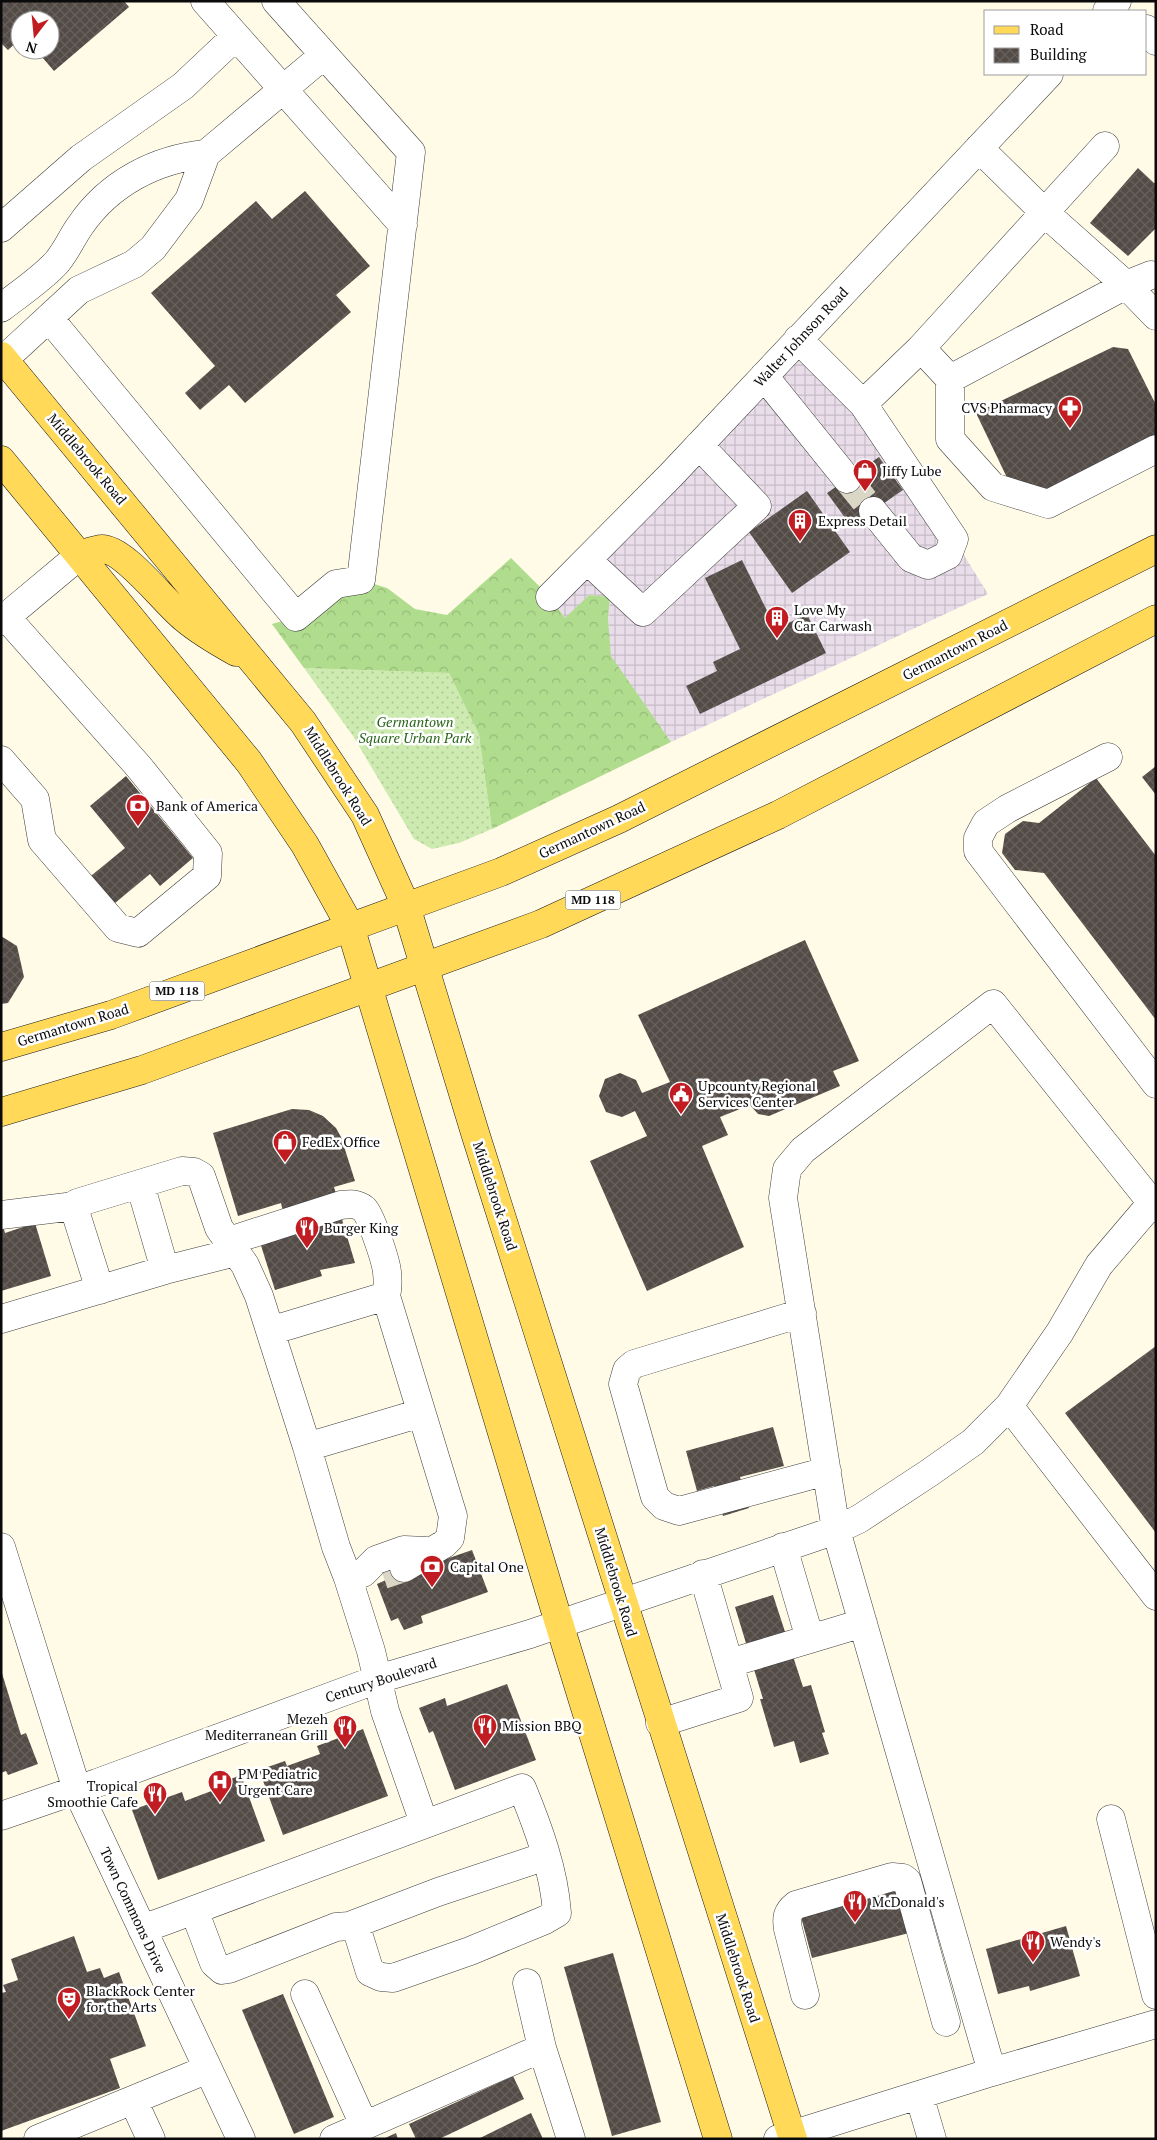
<svg xmlns="http://www.w3.org/2000/svg" width="1157" height="2140" viewBox="0 0 1157 2140" font-family="'PT Serif',serif">
<style>
.industrial{fill:url(#industrial-grid)}
.grass{fill:url(#grass-dots)}
.forest{fill:url(#forest-crowns)}
.building{fill:url(#building-cross-hatch)}
.lines{fill:none;stroke-linecap:round;stroke-linejoin:round}
.minor-tunnel{stroke:#dad7c6;stroke-width:28;stroke-dasharray:28 14;stroke-linecap:butt}
.minor-casing{stroke:#3d3d3d;stroke-width:29}
.major-casing{stroke:#1b1b1b;stroke-width:29}
.minor{stroke:#fff;stroke-width:28}
.major{stroke:#ffd957;stroke-width:28}
.labels{text-anchor:middle;stroke-width:5;stroke-linejoin:round;paint-order:stroke}
.shield{fill:#fff;stroke:#545454;stroke-width:1}
.shield-label{font-size:12px;font-weight:bold;fill:#0a0a0a}
.street-label{font-size:14px;fill:#0a0a0a;stroke:#fff}
.poi-label{font-size:14px;fill:#0a0a0a;stroke:#fff;text-anchor:start}
.park-label{font-size:14px;font-style:italic;fill:#276418;stroke:#fff}
</style>
<defs>
<pattern id="industrial-grid" width="8" height="8" patternUnits="userSpaceOnUse" patternTransform="scale(1.25)"><rect width="8" height="8" fill="#e9ddea"/><path d="M0 4h8M4 0v8" fill="none" stroke="#c6bcc7"/></pattern>
<pattern id="grass-dots" width="8" height="8" patternUnits="userSpaceOnUse" patternTransform="scale(1.25)"><rect width="8" height="8" fill="#cdebb0"/><path d="M2 2h.1M6 6h.1" fill="none" stroke="#afc896" stroke-width="1.8" stroke-linecap="round"/></pattern>
<pattern id="forest-crowns" width="20" height="18" patternUnits="userSpaceOnUse" patternTransform="scale(1.25)"><rect width="20" height="18" fill="#b0dc8e"/><path d="M2 6a3 3 0 1 1 6 0M12 15a3 3 0 1 1 6 0" fill="none" stroke="#96bb79"/></pattern>
<pattern id="building-cross-hatch" width="8" height="8" patternUnits="userSpaceOnUse" patternTransform="scale(1.25)"><rect width="8" height="8" fill="#534b46"/><path d="M0 0l8 8M0 8l8-8" fill="none" stroke="#67605c"/></pattern>
</defs>
<rect width="100%" height="100%" fill="#fffbe7"/>
<path class="industrial" d="M798 339 954 539 988 594 671 742 610 656 608 618 610 597 589 595 566 619 550 597Z"/>
<path class="grass" d="M304 668 449 673 479 735 492 829 459 843 432 849 414 839 353 736Z"/>
<path class="forest" d="M511 558 550 597 565 618 589 595 610 597 608 618 611 656 671 742 492 829 479 735 449 673 304 668 272 624 296 617 361 580 387 588 415 609 447 615Z"/>
<path class="building" d="M1 1H124L129 7 54 71 36 50H50V20H20V39L8 50 1 43Z
M1138 168 1154 183H1156V228L1128 256 1090 223Z
M305 191 370 266 336 295 351 312 245 403 229 385 200 410 185 393 215 366 151 293 256 201 272 219Z
M1113 347 1128 349 1156 405V445L1051 497 1011 486 976 413Z
M879 457 903 490 851 526 827 493Z
M807 491 850 552 792 593 749 532Z
M742 560 776 629 807 614 826 653 700 714 686 686 717 671 713 662 740 649 705 578Z
M1156 766V795L1142 777Z
M126 776 193 858 160 886 150 874 109 908 86 880 125 848 90 806Z
M1096 778 1156 856V1020L1044 873 1015 870 1002 853 1005 834 1023 821 1039 823Z
M1 936 17 946 24 977 8 1003 1 1004Z
M805 940 859 1061 833 1071 840 1086 769 1116 758 1114 750 1105 720 1117 728 1135 702 1146 744 1247 647 1291 590 1161 647 1136 635 1111 622 1117 606 1112 599 1096 605 1079 620 1073 636 1080 642 1093 670 1082 638 1015Z
M292 1109 309 1110 323 1116 336 1128 341 1137 355 1181 334 1187 338 1200 284 1216 281 1203 238 1216 213 1133Z
M341 1216 355 1263 320 1270 322 1276 275 1290 258 1236Z
M2 1223 5 1233 35 1223 51 1276 1 1291Z
M1156 1346V1533L1065 1413Z
M773 1427 784 1466 740 1477 749 1508 723 1516 714 1486 697 1491 686 1451Z
M472 1550 488 1592 421 1616 423 1623 404 1630 398 1618 391 1621 377 1584 386 1580 379 1561 406 1573Z
M773 1595 803 1687 811 1685 825 1732 822 1733 829 1754 800 1763 794 1741 774 1747 760 1699H763L735 1607Z
M1 1670 21 1735 26 1733 38 1764 8 1775 6 1771 1 1773Z
M507 1684 536 1760 455 1790 433 1731 429 1733 419 1708 445 1698 447 1706Z
M363 1729 388 1796 283 1835 259 1770 285 1761 287 1766 320 1754 317 1746Z
M241 1775 265 1841 158 1880 132 1810 182 1792 185 1801 214 1790 213 1786Z
M897 1887 909 1933 812 1958 800 1913Z
M1066 1926 1080 1976 1030 1991 1029 1986 998 1994 986 1949Z
M74 1936 87 1972 100 1968 104 1978 119 1972 146 2046 110 2059 120 2088 1 2131V1993L6 1992 3 1985 18 1980 11 1959Z
M613 1953 661 2122 612 2136 564 1967Z
M283 1994 334 2117 294 2134 242 2010Z
M513 2076 524 2099 439 2139H416L409 2124Z
M531 2113 543 2139H478Z
M396 2133 398 2139H383Z"/>
<g class="lines">
<path class="minor-tunnel" d="M847 479 873 511
M383 1575 404 1568"/>
<defs>
<path id="minor" d="M205 1 236 36
M1107 11 1117 1
M1146 29 1156 41
M1105 146 921 348 950 379V439L993 487 1048 504 1156 449
M1 228 81 158 183 86 236 36 403 225
M1151 275 1126 285 1156 316
M1 308C19 294 43 278 57 262 67 250 72 237 80 226 109 183 156 159 206 154
M49 318 296 617 336 584 361 580 411 152 276 1
M798 339 863 404 921 348
M1 362 79 290 134 264 153 248 189 200 206 154 324 55
M764 376 847 479
M950 379 1126 285 1044 212 979 148
M863 404 954 539 948 555 928 565 911 558 873 511
M587 560 643 612 757 506 699 445
M550 597 671 475 1049 74
M1 621 80 555
M1108 757 1007 809 986 823 978 838V851L1156 1084
M1 760 35 799 42 840 118 928 138 933 207 876 208 853 139 767 6 617
M140 1184 165 1270
M1 1215 75 1206
M229 1241 341 1205C350 1204 356 1203 364 1209 371 1216 386 1261 387 1272 388 1281 388 1288 386 1296
M100 1290 76 1214 75 1206 77 1203 182 1171 194 1172 201 1176 219 1228 245 1265 259 1296 307 1447 336 1547 348 1578 371 1651 385 1711 424 1823
M802 1313 634 1364 627 1370 623 1384 655 1497 664 1506 679 1511 827 1471
M1 1319 165 1270 236 1252
M270 1331 386 1296 453 1516 450 1538 444 1544 404 1568
M1009 1406 1156 1596
M307 1447 421 1413
M1 1547 77 1790 241 2139
M783 1547 810 1639
M348 1578 363 1573 376 1560 404 1550 426 1551
M730 1663 863 1623
M660 1723 739 1698 703 1574
M1 1816 97 1783 378 1679 530 1634 836 1530 859 1519 929 1473 973 1442 1009 1406 1060 1332 1099 1265 1156 1198
M1111 1819 1156 1995
M349 1926 438 1892 546 1856
M142 1929 167 1920 522 1788C538 1827 554 1870 557 1913L545 1920 470 1951 393 1978 381 1977 370 1972 357 1930 349 1926 336 1927 229 1969 222 1970 214 1963 194 1910
M527 1983 542 2048 571 2139
M305 1994 364 2125
M805 1995 788 1929C786 1918 787 1912 796 1905L892 1877 903 1878 907 1881 946 2022
M992 2072 1156 2024
M919 2095 932 2139
M133 2100 151 2139
M38 2139 208 2069
M334 2139 542 2048
M778 2139 992 2072 836 1530 783 1198 787 1169 803 1150 993 1004 1156 1208"/>
<path id="major" d="M1 356 303 722 365 815 406 906 476 1136 793 2139
M1 460 249 762 305 845 350 926 559 1623 718 2139
M80 555C86 553 96 549 102 549 125 549 165 603 184 618 199 631 218 642 236 652
M1 1047 111 1015 501 872 619 819 1156 549
M1 1112 142 1070 541 924 778 815 1156 619"/>
</defs>
<use href="#minor" class="minor-casing"/>
<use href="#major" class="major-casing"/>
<use href="#minor" class="minor"/>
<use href="#major" class="major"/>
</g>
<defs>
<symbol id="pharmacy-pin" viewBox="-11 -11 22 30"><path d="M0 17L-7.5 6A9.5 9.5 0 1 1 7.5 6Z" fill="#c01c21" stroke="#fff"/><path d="M-2-6h4v4h4v4h-4v4h-4v-4h-4v-4h4Z" fill="#fff"/></symbol>
<symbol id="shop-pin" viewBox="-11 -11 22 30"><path d="M0 17L-7.5 6A9.5 9.5 0 1 1 7.5 6Z" fill="#c01c21" stroke="#fff"/><path d="M-5-2.5h2.3a2.7 3.5 0 0 1 5.4 0H5L5.5 6h-11ZM-1.5-2.5h3a1.5 2.3 0 0 0-3 0Z" fill="#fff"/></symbol>
<symbol id="building-pin" viewBox="-11 -11 22 30"><path d="M0 17L-7.5 6A9.5 9.5 0 1 1 7.5 6Z" fill="#c01c21" stroke="#fff"/><path d="M-4-6H4V6H1V3H-1V6H-4ZM-2.5-4.3h1.7v1.8h-1.7ZM.8-4.3h1.7v1.8H.8ZM-2.5-1h1.7V.8h-1.7ZM.8-1h1.7V.8H.8Z" fill="#fff"/></symbol>
<symbol id="bank-pin" viewBox="-11 -11 22 30"><path d="M0 17L-7.5 6A9.5 9.5 0 1 1 7.5 6Z" fill="#c01c21" stroke="#fff"/><path d="M-6-4H6V4H-6ZM0-2.3a2.3 2.3 0 1 0 0 4.6a2.3 2.3 0 1 0 0-4.6Z" fill="#fff"/></symbol>
<symbol id="civic-pin" viewBox="-11 -11 22 30"><path d="M0 17L-7.5 6A9.5 9.5 0 1 1 7.5 6Z" fill="#c01c21" stroke="#fff"/><path d="M-.6-6.5H3V-4.5H.6V-3L4-1V1h2V6H-6V1h2V-1L-.6-3ZM-1.2 2.5V6h2.4V2.5Z" fill="#fff"/></symbol>
<symbol id="restaurant-pin" viewBox="-11 -11 22 30"><path d="M0 17L-7.5 6A9.5 9.5 0 1 1 7.5 6Z" fill="#c01c21" stroke="#fff"/><path d="M-5-6h1v4h1v-4h1v4h1v-4h1v5L-1.5 .5V6h-2V.5L-5-1ZM5-6V6H3V1.5H1.5Q1.5-4 5-6Z" fill="#fff"/></symbol>
<symbol id="hospital-pin" viewBox="-11 -11 22 30"><path d="M0 17L-7.5 6A9.5 9.5 0 1 1 7.5 6Z" fill="#c01c21" stroke="#fff"/><path d="M-5-5h3v3.5h4V-5h3V5h-3V1.5h-4V5h-3Z" fill="#fff"/></symbol>
<symbol id="theatre-pin" viewBox="-11 -11 22 30"><path d="M0 17L-7.5 6A9.5 9.5 0 1 1 7.5 6Z" fill="#c01c21" stroke="#fff"/><path d="M-5-5.5Q0-4 5-5.5V0Q5 5 0 6Q-5 5-5 0ZM-3.3-2.5H-1v1.5H-3.3ZM1-2.5H3.3v1.5H1ZM-2.8 1Q0 5.5 2.8 1Z" fill="#fff"/></symbol>
</defs>
<g fill-rule="evenodd">
<use href="#pharmacy-pin" x="1056" y="394" width="28" height="38"/>
<use href="#shop-pin" x="851" y="457" width="28" height="38"/>
<use href="#building-pin" x="786" y="507" width="28" height="38"/>
<use href="#building-pin" x="763" y="604" width="28" height="38"/>
<use href="#bank-pin" x="124" y="792" width="28" height="38"/>
<use href="#civic-pin" x="667" y="1080" width="28" height="38"/>
<use href="#shop-pin" x="271" y="1128" width="28" height="38"/>
<use href="#restaurant-pin" x="293" y="1214" width="28" height="38"/>
<use href="#bank-pin" x="418" y="1553" width="28" height="38"/>
<use href="#restaurant-pin" x="471" y="1712" width="28" height="38"/>
<use href="#restaurant-pin" x="331" y="1713" width="28" height="38"/>
<use href="#hospital-pin" x="206" y="1768" width="28" height="38"/>
<use href="#restaurant-pin" x="141" y="1780" width="28" height="38"/>
<use href="#restaurant-pin" x="841" y="1888" width="28" height="38"/>
<use href="#restaurant-pin" x="1019" y="1928" width="28" height="38"/>
<use href="#theatre-pin" x="55" y="1985" width="28" height="38"/>
</g>
<g class="labels">
<g class="shield">
<rect x="565.5" y="890.5" width="55" height="19" rx="4"/>
<rect x="149.5" y="981.5" width="55" height="19" rx="4"/>
</g>
<g class="shield-label">
<text x="593" y="904">MD 118</text>
<text x="177" y="995">MD 118</text>
</g>
<g class="street-label">
<text transform="translate(801 337) rotate(-47)" y="5">Walter Johnson Road</text>
<text transform="translate(87 459) rotate(50)" y="5">Middlebrook Road</text>
<text transform="translate(955 650) rotate(-27)" y="5">Germantown Road</text>
<text transform="translate(338 776) rotate(58)" y="5">Middlebrook Road</text>
<text transform="translate(592 830) rotate(-25)" y="5">Germantown Road</text>
<text transform="translate(73 1025) rotate(-17)" y="5">Germantown Road</text>
<text transform="translate(495 1196) rotate(72)" y="5">Middlebrook Road</text>
<text transform="translate(616 1582) rotate(73)" y="5">Middlebrook Road</text>
<text transform="translate(381 1680) rotate(-18)" y="5">Century Boulevard</text>
<text transform="translate(133 1910) rotate(65)" y="5">Town Commons Drive</text>
<text transform="translate(738 1968) rotate(72)" y="5">Middlebrook Road</text>
</g>
<g class="poi-label">
<text x="1052" y="413" text-anchor="end">CVS Pharmacy</text>
<text x="882" y="476">Jiffy Lube</text>
<text x="818" y="526">Express Detail</text>
<text x="794" y="615">Love My<tspan x="794" dy="16">Car Carwash</tspan></text>
<text x="156" y="811">Bank of America</text>
<text x="698" y="1091">Upcounty Regional<tspan x="698" dy="16">Services Center</tspan></text>
<text x="302" y="1147">FedEx Office</text>
<text x="324" y="1233">Burger King</text>
<text x="450" y="1572">Capital One</text>
<text x="328" y="1724" text-anchor="end">Mezeh<tspan x="328" dy="16">Mediterranean Grill</tspan></text>
<text x="502" y="1731">Mission BBQ</text>
<text x="238" y="1779">PM Pediatric<tspan x="238" dy="16">Urgent Care</tspan></text>
<text x="138" y="1791" text-anchor="end">Tropical<tspan x="138" dy="16">Smoothie Cafe</tspan></text>
<text x="872" y="1907">McDonald's</text>
<text x="1050" y="1947">Wendy's</text>
<text x="86" y="1996">BlackRock Center<tspan x="86" dy="16">for the Arts</tspan></text>
</g>
<g class="park-label">
<text x="415" y="727">Germantown<tspan x="415" dy="16">Square Urban Park</tspan></text>
</g>
</g>
<rect width="1157" height="2140" fill="none" stroke="#0a0a0a" stroke-width="5"/>
<rect x="984" y="10" width="162" height="65" fill="#ffffff" stroke="#9d9d9d"/>
<rect x="994" y="26" width="25" height="8" fill="#ffd957" stroke="#9d9d9d"/>
<text x="1030" y="35" font-size="15" fill="#0a0a0a">Road</text>
<rect x="994" y="48" width="25" height="15" fill="url(#building-cross-hatch)" stroke="#9d9d9d"/>
<text x="1030" y="60" font-size="15" fill="#0a0a0a">Building</text>
<g transform="translate(35 35) rotate(196)"><circle r="24" fill="#ffffff" stroke="#9d9d9d"/>
<path d="M0-4L9 19L0 12L-9 19Z" fill="#c01c21"/>
<text y="-8" font-size="14" font-weight="bold" text-anchor="middle" fill="#0a0a0a">N</text>
</g>
</svg>
